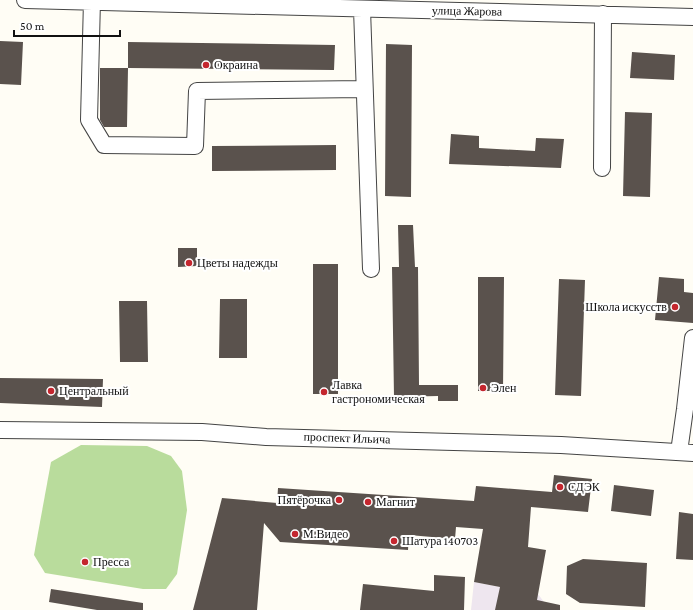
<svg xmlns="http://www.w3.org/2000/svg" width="693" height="610" viewBox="0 0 693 610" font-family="'Crimson Pro',serif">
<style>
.industrial{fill:#eee6ef}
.forest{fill:#b9dc9c}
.building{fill:#5a524d}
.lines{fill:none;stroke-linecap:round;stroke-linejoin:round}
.minor-casing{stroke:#444;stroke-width:18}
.minor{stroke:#fff;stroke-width:16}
.poi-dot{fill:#c4262e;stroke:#fff;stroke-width:1.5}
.labels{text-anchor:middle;stroke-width:4;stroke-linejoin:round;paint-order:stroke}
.street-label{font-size:12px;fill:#111;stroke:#fff}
.poi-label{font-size:12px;fill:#111;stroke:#fff;text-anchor:start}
</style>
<rect width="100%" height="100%" fill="#fffdf5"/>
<path class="industrial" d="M474 582 538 594 550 610H471Z"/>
<path class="forest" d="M81 445 147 446 171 456 182 471 187 510 177 574 166 589H143L45 573 34 555 51 462Z"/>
<path class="building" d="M0 41 23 42 21 85 0 84Z
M128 42 335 45 334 70 128 68Z
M386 44 412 45 411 197 385 196Z
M632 52 675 55 674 80 630 78Z
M100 68H128L127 127H104L100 120Z
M625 112 652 113 650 197 623 196Z
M451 134 479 136V148L535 151 536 138 564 139 561 168 449 164Z
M336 145V170L212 171V146Z
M398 225H413L415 267H418L419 385H458V401H438V396L394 397 392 267H399Z
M178 248H197V266L178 267Z
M313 264H338V394H313Z
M478 277H504L503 391H478Z
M659 277 684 279V292L693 293V323L655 320Z
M559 279 585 280 581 396 555 395Z
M220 299H247V358H219Z
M119 301H147L148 362H120Z
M0 378 103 379 102 407 0 403Z
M554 475 592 479 588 512 531 507 528 547 546 550 537 600 560 605V610H495L500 587 474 582 483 529 456 527 455 539 409 535 408 550 280 542 264 523 257 610H193L222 498 277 503 278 488 474 501 476 486 552 492Z
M614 485 654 490 651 516 611 511Z
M679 512 693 514V560L676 559Z
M583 559 647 563 645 607 580 603 566 594 567 566Z
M434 575 465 577 464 610H360L363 584 434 591Z
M51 589 143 603V610H97L49 602Z"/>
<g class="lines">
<defs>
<path id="minor" d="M25 0 693 17
M92 0 89 120 104 145 195 146 197 91 364 89
M362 9 371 269
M602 168 603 14
M0 430 202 432 266 437 561 445 693 453
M679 452 685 409 693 338"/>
</defs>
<use href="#minor" class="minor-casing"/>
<use href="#minor" class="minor"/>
</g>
<g class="poi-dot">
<circle cx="206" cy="65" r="4"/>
<circle cx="189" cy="263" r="4"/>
<circle cx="675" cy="307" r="4"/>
<circle cx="483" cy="388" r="4"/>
<circle cx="51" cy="391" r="4"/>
<circle cx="324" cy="392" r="4"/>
<circle cx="560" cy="487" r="4"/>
<circle cx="339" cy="500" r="4"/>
<circle cx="368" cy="502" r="4"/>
<circle cx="295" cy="534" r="4"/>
<circle cx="394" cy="541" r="4"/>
<circle cx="85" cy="562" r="4"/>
</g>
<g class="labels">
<g class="street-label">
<text transform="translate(467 11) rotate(1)" y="4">улица Жарова</text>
<text transform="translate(347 438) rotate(2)" y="4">проспект Ильича</text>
</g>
<g class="poi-label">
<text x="214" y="69">Окраина</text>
<text x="197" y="267">Цветы надежды</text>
<text x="667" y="311" text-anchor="end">Школа искусств</text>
<text x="332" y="389">Лавка<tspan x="332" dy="14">гастрономическая</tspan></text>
<text x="491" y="392">Элен</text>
<text x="59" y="395">Центральный</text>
<text x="568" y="491">СДЭК</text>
<text x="331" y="504" text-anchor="end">Пятёрочка</text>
<text x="376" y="506">Магнит</text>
<text x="303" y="538">М.Видео</text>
<text x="402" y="545">Шатура 140703</text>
<text x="93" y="566">Пресса</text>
</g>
</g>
<path d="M14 30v6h106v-6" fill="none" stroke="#111111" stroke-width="2"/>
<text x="20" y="30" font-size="12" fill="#111111" stroke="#ffffff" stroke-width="3" paint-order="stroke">50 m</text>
</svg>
